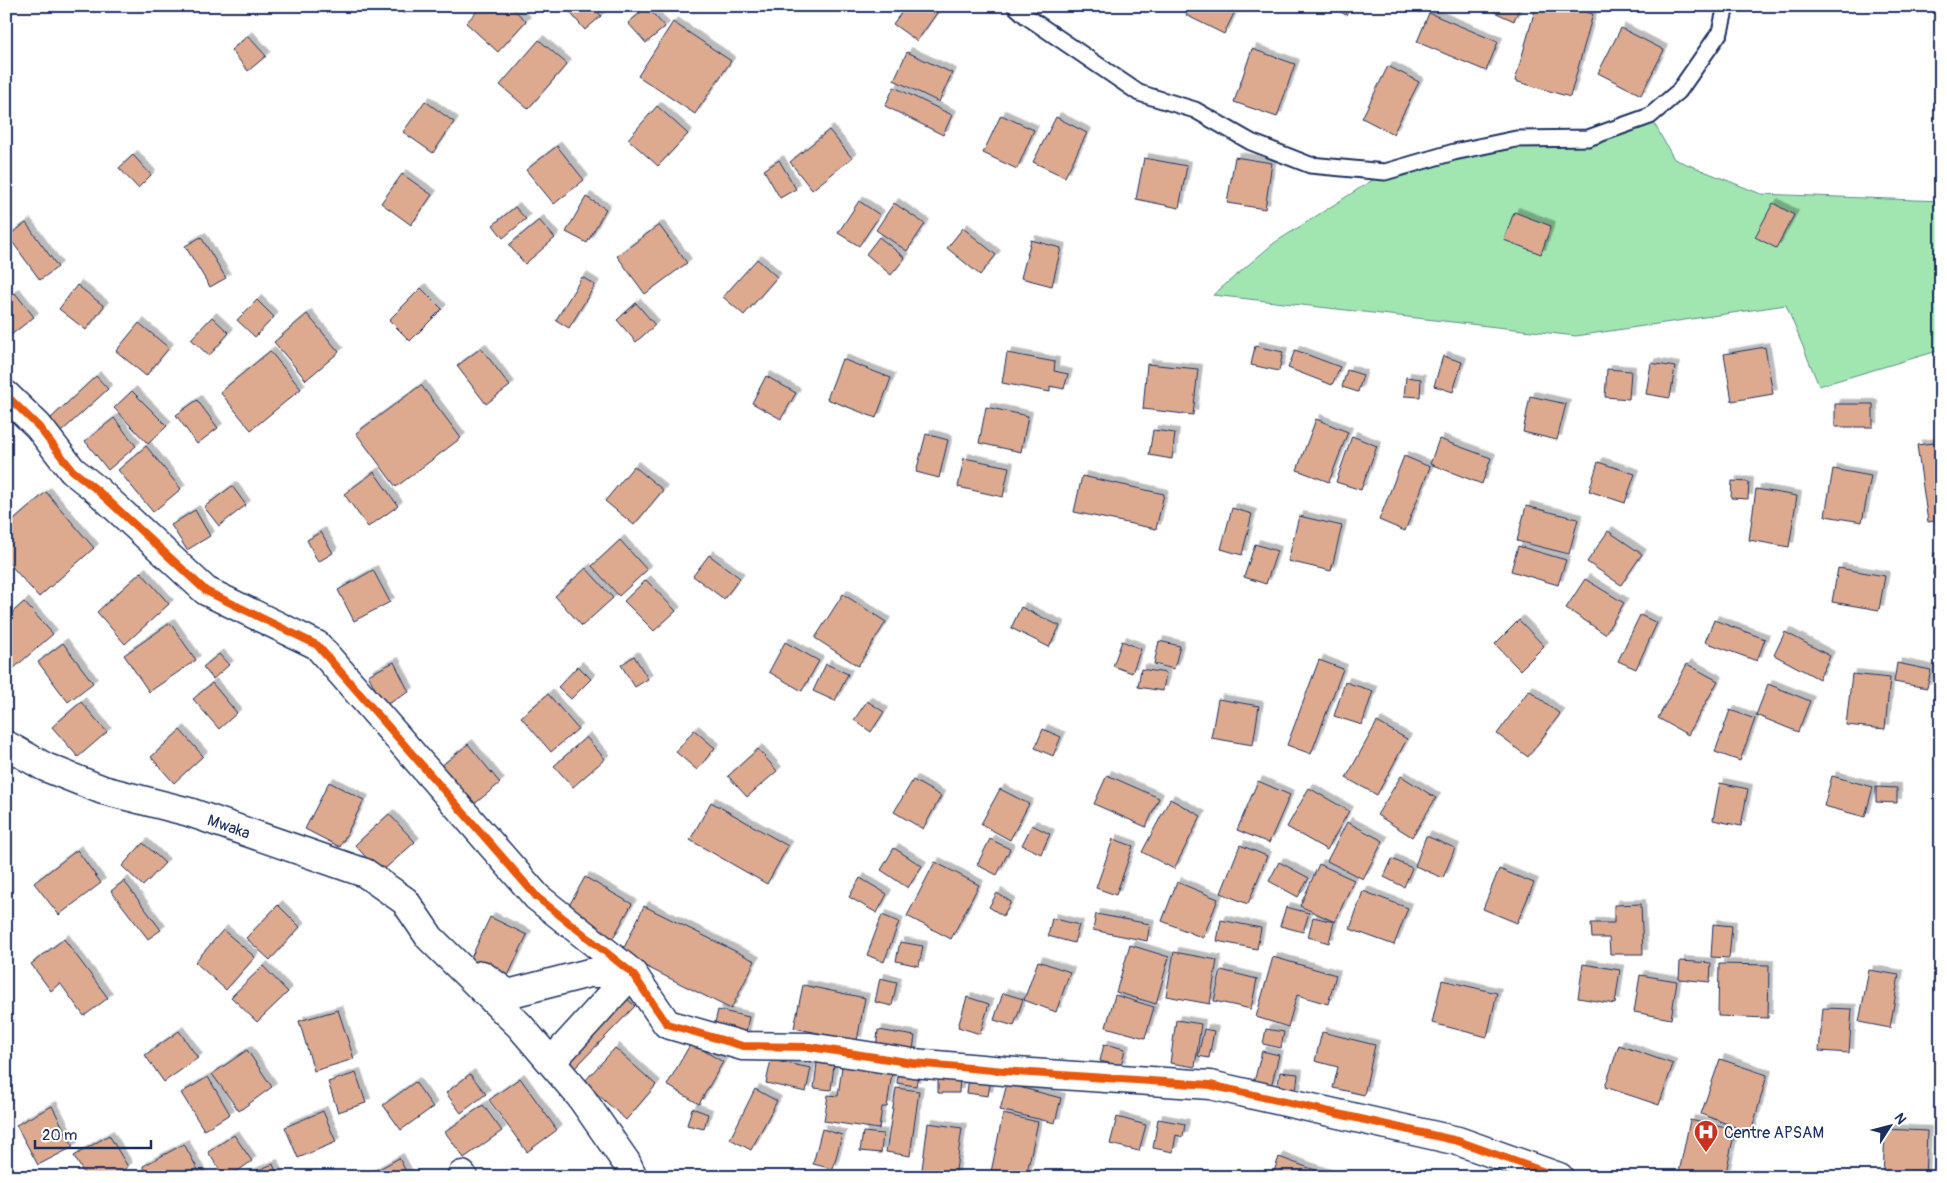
<svg xmlns="http://www.w3.org/2000/svg" width="1947" height="1183" viewBox="0 0 1947 1183" font-family="Pangolin,sans-serif">
<style>
.green{fill:#a1e6b1;stroke:#5e8a88}
.building{fill:#ddaa8f;stroke:#1b2f5e;filter:url(#shadow)}
.lines{fill:none;stroke-linecap:round;stroke-linejoin:round}
.service-casing{stroke:#1b2f5e;stroke-width:19}
.minor-casing{stroke:#1b2f5e;stroke-width:31}
.service{stroke:#fff;stroke-width:15}
.minor{stroke:#fff;stroke-width:28}
.cycleway-casing{stroke:#fff;stroke-width:11}
.cycleway{stroke:#e8590c;stroke-width:8}
.labels{text-anchor:middle;stroke-width:4;stroke-linejoin:round;paint-order:stroke}
.street-label{font-size:16px;fill:#1b2f5e;stroke:#fff}
.poi-label{font-size:16px;fill:#1b2f5e;stroke:#fff;text-anchor:start}
</style>
<defs>
<filter id="shadow"><feDropShadow dx="4.5" dy="-4.5" stdDeviation="0" flood-color="#0004"/></filter>
</defs>
<rect width="100%" height="100%" fill="#fff"/>
<filter id="ink" filterUnits="userSpaceOnUse"><feTurbulence type="fractalNoise" baseFrequency=".02" numOctaves="2"/><feDisplacementMap in="SourceGraphic" scale="10" xChannelSelector="R" yChannelSelector="G"/><feConvolveMatrix kernelMatrix="1 2 1 2 8 2 1 2 1" color-interpolation-filters="sRGB"/></filter>
<g filter="url(#ink)">
<path class="green" d="M1650 116 1674 159 1761 194 1941 201V350L1819 386 1786 305 1576 336 1213 295 1274 243 1385 172 1454 152 1588 138Z"/>
<path class="building" d="M395 6H410L404 14Z
M482 6H510L526 21 498 52 466 23Z
M572 6H593L601 16 585 30 568 10Z
M906 6H934L939 10 917 41 893 24Z
M1190 6H1235L1237 7 1224 34 1186 15Z
M1330 6H1351L1346 15Z
M1481 6H1520L1514 21Z
M1536 6H1566L1593 14 1570 97 1515 81Z
M647 7 665 27 646 43 628 23Z
M1429 13 1498 42 1486 71 1417 42Z
M673 22 731 61 695 114 638 76Z
M1621 28 1664 50 1641 95 1598 73Z
M248 36 266 56 248 71 231 50Z
M539 40 567 64 528 109 500 85Z
M1252 49 1295 64 1277 117 1234 102Z
M907 52 952 73 939 102 894 80Z
M1388 66 1419 82 1393 134 1362 118Z
M894 87 952 115 943 135 885 106Z
M425 101 454 122 433 153 403 132Z
M657 106 688 134 658 166 628 139Z
M1001 115 1034 130 1017 169 983 153Z
M1056 117 1087 133 1065 177 1033 162Z
M829 130 852 158 812 190 790 162Z
M557 146 584 180 554 204 526 170Z
M133 155 151 175 138 188 119 168Z
M1235 157 1272 163 1265 209 1227 203Z
M1144 158 1187 166 1179 208 1136 199Z
M779 160 796 189 780 198 764 170Z
M402 174 432 195 411 225 381 203Z
M586 197 606 209 587 243 566 232Z
M859 201 880 215 859 246 838 233Z
M894 203 925 224 907 251 876 230Z
M1773 203 1794 215 1776 248 1755 237Z
M515 207 526 219 503 238 493 225Z
M1514 212 1551 226 1541 254 1504 240Z
M539 220 555 238 525 264 509 245Z
M26 223 58 267 40 280 8 236Z
M659 225 687 263 645 294 617 256Z
M963 228 996 255 980 275 947 248Z
M201 237 226 278 210 287 185 246Z
M879 237 905 258 891 275 866 254Z
M1031 240 1061 248 1052 286 1021 278Z
M757 259 777 277 744 315 723 297Z
M582 277 595 285 569 328 556 320Z
M77 285 104 306 86 330 59 309Z
M421 288 442 309 410 341 389 320Z
M15 293 34 317 6 339V300Z
M257 300 274 317 255 337 237 320Z
M636 303 655 325 636 342 617 320Z
M307 314 339 352 306 380 274 342Z
M212 317 229 333 209 356 191 339Z
M139 323 169 348 146 376 116 351Z
M1255 346 1283 352 1279 371 1251 365Z
M1765 347 1773 394 1732 401 1724 354Z
M481 348 510 386 486 404 457 366Z
M1295 350 1340 367 1332 385 1288 368Z
M270 351 301 389 251 430 220 392Z
M1007 353 1055 362 1054 371 1068 374 1064 389 1050 386V392L1002 383Z
M1443 356 1462 362 1453 392 1434 386Z
M842 359 891 378 876 418 827 399Z
M1651 363 1675 367 1670 398 1646 394Z
M1147 364 1198 369 1193 415 1143 409Z
M1607 369 1631 371 1629 399 1605 397Z
M1347 370 1363 375 1358 392 1342 387Z
M96 376 108 389 61 432 50 419Z
M766 376 796 393 781 419 752 403Z
M1406 377 1421 379 1420 397 1404 396Z
M421 385 461 438 396 487 356 433Z
M132 391 167 426 148 444 114 408Z
M1530 396 1566 404 1557 440 1523 432Z
M197 400 218 428 197 444 176 415Z
M1835 404H1873V427H1835Z
M986 407 1028 416 1021 452 979 443Z
M114 418 136 446 108 470 85 441Z
M1316 419 1348 432 1329 482 1297 470Z
M1153 430 1175 433 1172 459 1149 455Z
M926 434 948 440 939 478 916 472Z
M1352 436 1377 446 1361 490 1336 482Z
M1439 439 1491 458 1482 484 1430 464Z
M1941 442V520L1928 522 1917 445Z
M146 446 181 489 153 512 118 470Z
M1404 456 1430 467 1405 531 1379 520Z
M964 458 1009 467 1003 497 958 487Z
M1598 462 1635 474 1625 503 1589 491Z
M634 466 663 490 634 525 605 501Z
M1833 469 1871 476 1862 522 1825 516Z
M374 472 398 506 368 527 344 494Z
M1082 476 1164 494 1156 529 1074 512Z
M1732 481 1749 482 1748 499 1731 498Z
M232 486 246 505 219 526 204 507Z
M1756 489 1797 496 1789 547 1749 540Z
M46 492 94 548 39 597 6 560V527Z
M1526 506 1578 519 1569 554 1517 541Z
M1232 508 1252 514 1242 555 1221 549Z
M195 510 210 536 187 550 171 525Z
M1299 516 1342 526 1331 571 1288 561Z
M1608 531 1642 554 1621 585 1587 562Z
M321 532 333 553 318 562 307 540Z
M620 540 647 570 619 596 592 566Z
M1255 544 1277 551 1266 584 1244 577Z
M1518 546 1566 560 1558 585 1511 571Z
M1934 553 1941 554V616H1938L1940 575H1933Z
M709 555 740 578 724 599 693 576Z
M586 568 613 598 582 626 555 596Z
M1838 568 1885 576 1879 610 1832 602Z
M373 570 390 602 354 621 338 590Z
M141 572 169 604 125 644 97 612Z
M1585 579 1624 603 1605 634 1566 608Z
M646 580 676 611 654 631 624 601Z
M843 594 886 622 858 666 815 638Z
M24 602 53 634 6 675V618Z
M1021 607 1060 626 1049 647 1011 628Z
M1640 615 1657 623 1636 669 1618 661Z
M1519 620 1544 646 1520 670 1495 644Z
M1714 620 1765 639 1757 661 1705 642Z
M170 623 196 660 149 692 124 655Z
M1785 632 1830 656 1819 679 1774 655Z
M1122 641 1141 649 1132 673 1113 666Z
M1159 641 1180 646 1174 669 1154 664Z
M785 642 819 661 802 691 769 672Z
M63 643 93 683 68 702 38 662Z
M219 654 229 665 213 679 203 667Z
M634 656 648 679 635 687 621 665Z
M1319 660 1343 669 1311 754 1287 745Z
M394 662 409 692 384 706 368 675Z
M1897 663 1931 670 1927 688 1894 682Z
M826 664 848 674 835 701 813 691Z
M1687 664 1718 681 1688 735 1658 718Z
M578 666 591 679 571 699 558 687Z
M1141 669 1166 673 1163 691 1138 687Z
M1852 674 1890 678 1885 729 1846 725Z
M1345 682 1373 691 1362 725 1334 716Z
M212 683 237 713 219 729 193 699Z
M1768 684 1810 701 1798 732 1756 715Z
M1529 690 1560 714 1528 757 1497 734Z
M548 694 578 729 551 752 521 717Z
M1218 699 1259 706 1253 745 1211 738Z
M867 701 884 712 871 732 854 720Z
M81 702 107 732 78 757 52 727Z
M1730 710 1755 719 1740 761 1715 752Z
M1377 722 1407 739 1377 795 1346 778Z
M1043 729 1061 737 1053 756 1035 748Z
M180 730 203 756 174 783 151 757Z
M694 730 715 748 697 770 676 752Z
M586 737 605 759 573 787 554 766Z
M468 744 500 783 472 806 440 767Z
M758 749 777 771 747 797 728 776Z
M1107 775 1159 798 1146 827 1094 804Z
M1401 776 1436 798 1412 837 1377 815Z
M1832 776 1873 787 1865 817 1824 806Z
M913 780 941 796 923 829 894 812Z
M1258 781 1290 795 1269 843 1237 830Z
M329 782 364 800 340 847 305 829Z
M1720 783 1748 789 1741 826 1713 820Z
M1876 787 1897 788V803L1876 802Z
M1309 788 1349 811 1327 850 1287 827Z
M1000 789 1029 804 1010 840 981 824Z
M1170 799 1201 816 1174 869 1142 852Z
M711 802 788 846 767 884 690 840Z
M389 814 415 842 380 873 355 845Z
M1347 822 1383 841 1363 879 1327 861Z
M1032 825 1050 834 1041 854 1022 845Z
M1426 836 1455 848 1443 878 1415 866Z
M990 839 1010 849 997 875 977 865Z
M1113 839 1133 846 1116 895 1096 888Z
M143 843 165 863 143 886 122 866Z
M1240 845 1267 856 1248 904 1221 893Z
M894 848 922 866 908 888 881 870Z
M77 850 101 883 59 915 34 883Z
M1392 859 1412 868 1404 887 1384 877Z
M935 862 979 885 951 939 907 916Z
M1279 862 1309 878 1298 897 1269 881Z
M1319 864 1354 880 1335 922 1300 906Z
M1499 869 1534 883 1517 923 1483 909Z
M585 877 632 904 613 938 566 911Z
M860 878 887 894 877 913 849 897Z
M124 881 161 930 148 939 111 891Z
M1177 882 1218 899 1203 938 1162 921Z
M1363 891 1408 908 1394 945 1350 929Z
M997 893 1011 902 1003 916 989 907Z
M1641 904 1643 954H1610L1609 938H1592L1591 923H1614V905Z
M278 905 300 927 270 960 246 938Z
M644 906 755 961 731 1009 621 954Z
M1286 907 1309 913 1303 932 1280 926Z
M1096 914 1150 924 1147 941 1093 930Z
M882 915 899 922 884 962 867 955Z
M490 917 527 935 507 978 470 960Z
M1313 917 1334 922 1329 943 1308 937Z
M1052 918 1079 925 1074 943 1048 936Z
M1221 920 1261 928 1257 949 1217 941Z
M1713 924 1732 926 1729 958 1711 957Z
M223 930 255 957 226 990 195 962Z
M64 939 108 998 84 1016 60 983 51 991 31 964Z
M900 942 923 946 919 966 896 961Z
M1130 945 1169 957 1156 1004 1116 992Z
M1174 952 1217 960 1210 1004 1166 996Z
M1273 957 1336 975 1328 1004 1297 995 1288 1027 1256 1017Z
M1038 961 1070 972 1056 1012 1024 1000Z
M1680 961 1711 963 1710 982 1679 979Z
M1583 964 1620 970 1615 1004 1578 998Z
M1719 964 1769 965 1768 1018 1718 1016Z
M263 966 288 992 257 1022 231 997Z
M1221 970 1257 979 1251 1009 1214 1001Z
M1869 970 1899 975 1890 1028 1859 1022Z
M1640 975 1677 981 1671 1019 1634 1012Z
M880 978 897 982 892 1006 875 1002Z
M1442 980 1497 993 1487 1037 1432 1023Z
M803 985 865 998 857 1041 794 1028Z
M1003 993 1023 999 1014 1026 994 1020Z
M1115 995 1154 1007 1145 1038 1106 1027Z
M625 997 635 1006 575 1068 566 1060Z
M967 997 989 1004 980 1034 958 1027Z
M1823 1008 1852 1009 1849 1053 1819 1051Z
M338 1010 354 1059 314 1071 299 1021Z
M718 1010 749 1017 745 1037 713 1031Z
M1176 1020 1201 1024 1195 1067 1170 1063Z
M1204 1029 1214 1031 1209 1058 1198 1056Z
M1266 1029 1284 1032 1281 1048 1263 1044Z
M878 1030 915 1036 912 1056 876 1050Z
M179 1031 198 1058 164 1082 145 1055Z
M1322 1032 1375 1045 1364 1095 1333 1088 1338 1067 1315 1061Z
M691 1043 723 1062 699 1104 667 1085Z
M1104 1044 1125 1049 1121 1066 1100 1061Z
M1619 1045 1673 1064 1659 1105 1605 1087Z
M615 1048 656 1085 626 1120 584 1082Z
M247 1050 272 1087 239 1111 212 1074Z
M1262 1051 1279 1055 1271 1087 1254 1082Z
M843 1059 893 1066 887 1107H882L879 1129 824 1121 828 1095 838 1096Z
M1720 1059 1767 1075 1751 1133 1701 1114Z
M771 1060 811 1068 806 1092 766 1083Z
M817 1063 834 1065 831 1090 814 1088Z
M899 1066 919 1070 916 1086 897 1083Z
M938 1072 960 1073 959 1093H938Z
M1280 1072 1298 1074 1296 1093 1277 1091Z
M356 1073 366 1103 338 1112 328 1082Z
M470 1074 486 1094 461 1113 446 1093Z
M969 1076 991 1079 988 1096 967 1093Z
M208 1077 230 1114 204 1130 181 1093Z
M520 1078 557 1130 527 1152 489 1100Z
M415 1082 433 1107 401 1130 383 1105Z
M1007 1084 1061 1098 1055 1123 1000 1110Z
M896 1088 919 1091 910 1156 886 1152Z
M755 1089 777 1101 751 1150 730 1139Z
M483 1105 502 1131 464 1158 445 1132Z
M52 1106 73 1147 38 1165 16 1125Z
M692 1108 708 1114 704 1129 687 1125Z
M323 1111 336 1142 298 1158 285 1127Z
M1003 1114 1038 1122 1026 1177H1012L991 1172Z
M1117 1117 1146 1125 1139 1151 1110 1144Z
M1158 1119 1185 1124 1183 1137 1176 1135 1173 1152 1153 1148Z
M1690 1120 1735 1130 1725 1177H1678Z
M928 1123 962 1128 955 1177H921Z
M822 1129 842 1135 833 1169 813 1164Z
M1885 1129 1927 1131 1925 1177H1883Z
M863 1132 883 1134 881 1153 860 1151Z
M109 1135 128 1167 112 1177H86L74 1156Z
M234 1135 252 1161 229 1177H224L208 1152Z
M184 1144 202 1177H149L143 1166Z
M1279 1157 1334 1177H1272Z
M399 1158 409 1177H365Z
M273 1164 278 1177H241Z"/>
<g class="lines">
<defs>
<path id="service" d="M1015 6 1026 16 1139 93 1195 110 1251 142 1310 165 1385 172 1454 152 1516 139 1588 138 1650 116 1679 91 1720 32 1726 6"/>
<path id="minor" d="M6 395 38 426 72 470 97 490 206 591 317 645 537 897 632 973 667 1024 743 1046 810 1047 913 1063 1016 1072 1210 1085 1458 1141 1559 1177
M6 745 45 767 103 790 189 812 365 873 405 901 430 938 520 1026 580 1096 626 1162 633 1177
M482 975 508 994 589 973H632
M551 1062 632 973
M462 1175 463 1177"/>
</defs>
<use href="#service" class="service-casing"/>
<use href="#minor" class="minor-casing"/>
<use href="#service" class="service"/>
<use href="#minor" class="minor"/>
<defs>
<path id="cycleway" d="M6 395 38 426 72 470 97 490 206 591 317 645 537 897 632 973 667 1024 743 1046 810 1047 913 1063 1016 1072 1210 1085 1458 1141 1559 1177"/>
</defs>
<use href="#cycleway" class="cycleway-casing"/>
<use href="#cycleway" class="cycleway"/>
</g>
</g>
<defs>
<symbol id="hospital-pin" viewBox="-11 -11 22 30"><path d="M0 17L-7.5 6A9.5 9.5 0 1 1 7.5 6Z" fill="#c8321e" stroke="#fff"/><path d="M-5-5h3v3.5h4V-5h3V5h-3V1.5h-4V5h-3Z" fill="#fff"/></symbol>
</defs>
<g fill-rule="evenodd">
<use href="#hospital-pin" x="1692" y="1118" width="28" height="38"/>
</g>
<g class="labels">
<g class="street-label">
<text transform="translate(229 826) rotate(19)" y="6">Mwaka</text>
</g>
<g class="poi-label">
<text x="1724" y="1138">Centre APSAM</text>
</g>
</g>
<rect width="1947" height="1183" fill="none" stroke="#fff" stroke-width="25"/>
<rect x="12" y="12" width="1922" height="1158" fill="none" stroke="#1b2f5e" stroke-width="2" filter="url(#ink)"/>
<g transform="translate(1890 1126) rotate(54)" stroke="#ffffff" stroke-width="4" paint-order="stroke">
<path d="M0-4L9 19L0 12L-9 19Z" fill="#1b2f5e"/>
<text y="-8" font-size="14" font-weight="bold" text-anchor="middle" fill="#1b2f5e">N</text>
</g>
<path d="M35 1140v8h116v-8" fill="none" stroke="#1b2f5e" stroke-width="2.5"/>
<text x="42" y="1140" font-size="15" fill="#1b2f5e" stroke="#ffffff" stroke-width="4" paint-order="stroke">20 m</text>
</svg>
